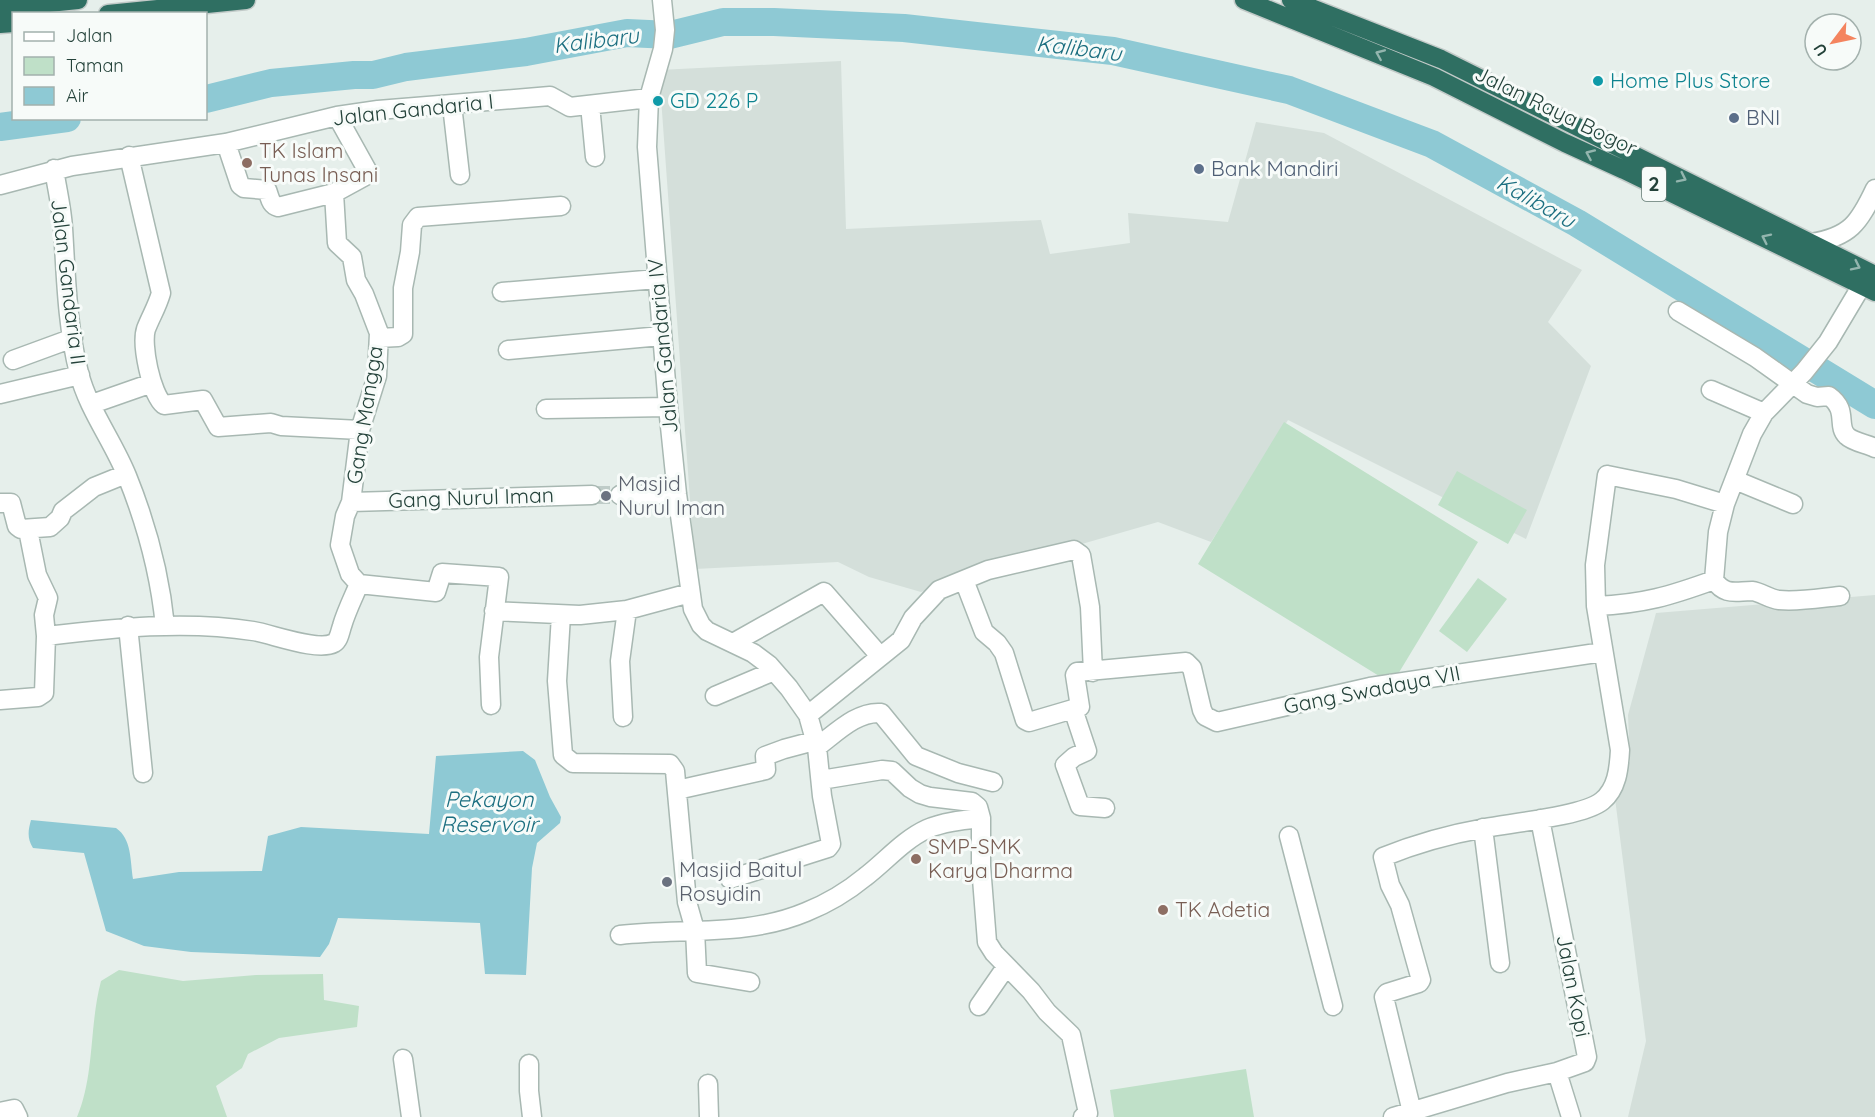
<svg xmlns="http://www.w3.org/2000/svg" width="1875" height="1117" viewBox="0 0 1875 1117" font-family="Quicksand,sans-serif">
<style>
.built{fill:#d4dfda}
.green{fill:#bfe0c8}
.water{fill:#8ec9d4}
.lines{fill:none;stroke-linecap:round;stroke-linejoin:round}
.river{stroke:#8ec9d4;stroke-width:28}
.minor-tunnel{stroke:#bfccc8;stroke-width:18;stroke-dasharray:18 9;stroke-linecap:butt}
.minor-casing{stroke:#a8b8b2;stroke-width:21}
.highway-casing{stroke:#c2cac8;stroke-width:21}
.minor{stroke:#fff;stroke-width:18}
.highway{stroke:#2f6f62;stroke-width:18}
.oneway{stroke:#93b5ae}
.culture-dot{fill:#0f9aa8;stroke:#f7fbf9;stroke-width:2}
.service-dot{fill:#5c6f8a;stroke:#f7fbf9;stroke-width:2}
.education-dot{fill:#8d6e63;stroke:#f7fbf9;stroke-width:2}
.worship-dot{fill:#6b7280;stroke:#f7fbf9;stroke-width:2}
.labels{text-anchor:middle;stroke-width:6;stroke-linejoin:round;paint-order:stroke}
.shield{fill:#f7fbf9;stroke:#637a73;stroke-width:1.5}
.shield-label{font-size:20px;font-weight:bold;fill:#24423a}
.culture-label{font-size:21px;fill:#0d838f;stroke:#f7fbf9;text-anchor:start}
.street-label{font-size:21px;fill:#24423a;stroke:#f7fbf9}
.service-label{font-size:21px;fill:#4e5e75;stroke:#f7fbf9;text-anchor:start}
.education-label{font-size:21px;fill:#785e54;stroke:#f7fbf9;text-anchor:start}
.worship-label{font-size:21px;fill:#5b616d;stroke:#f7fbf9;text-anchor:start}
.water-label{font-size:22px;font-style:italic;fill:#1c6f80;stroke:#f7fbf9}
</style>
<rect width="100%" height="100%" fill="#e6efeb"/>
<path class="built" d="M841 61 846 229 1041 220 1050 254 1130 243 1128 213 1228 222 1256 122 1324 133 1582 270 1548 322 1591 366 1526 539 1288 420 1211 542 1158 522 1068 548 992 566 921 592 869 577 838 562 695 569 659 70Z
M1875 595V1117H1628L1646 1041 1612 775 1630 762 1628 715 1656 613Z"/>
<path class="green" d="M1284 422 1478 542 1392 684 1198 564Z
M1457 471 1527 510 1508 544 1438 505Z
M1478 578 1507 599 1467 652 1439 631Z
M119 970 183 981 256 975 323 974 324 1000 359 1006 357 1027 279 1038 248 1054 242 1068 216 1086 227 1117H77C95 1074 89 1026 101 981Z
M1246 1069 1254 1117H1114L1110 1090Z"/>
<path class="water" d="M523 751 535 760 550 797 561 817 560 823 537 843 532 868 526 975 485 974 480 923 338 918 329 944 320 957 191 952 144 946 106 931 84 853 33 848C27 838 28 831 31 820L116 828C132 839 130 860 133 879L179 872 262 871 268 836 301 827 429 834 436 756Z"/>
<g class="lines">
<path class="river" d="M206 99 271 83 354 75H373L406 67 526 52 627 33 670 35 723 22H774L904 28 1113 51 1289 90 1432 144 1577 223 1875 405
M0 127 67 118"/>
<path class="minor-tunnel" d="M592 495H620"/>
<defs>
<path id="minor" d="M662 0 665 30 663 49 649 98 647 147 668 407 677 494 693 609 701 625 707 631 753 653 769 665 789 688 808 715 817 747 822 796 831 844 828 848 730 879
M452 105 460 175
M590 105 595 157
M226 143 240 185 244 188 267 190C270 197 270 205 278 207L334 193
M129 156 161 293C157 307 151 316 146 329 141 344 151 394 164 405L203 400 218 427 271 423 281 426 360 430
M54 169C57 189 62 209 63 228 66 276 67 326 79 373 88 409 113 441 127 476 146 523 160 575 165 626
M0 185 72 166 226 143 337 116 378 110 550 96 570 107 649 98
M1811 243C1850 237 1859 223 1875 189
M502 292 657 279
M1678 311 1755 357 1807 394 1817 397 1829 396C1849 410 1836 426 1847 436 1853 442 1867 444 1875 448
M379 338 398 337 403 334V288L410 252 412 225 418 217 561 206
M508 350 661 336
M13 360 73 338
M1711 390 1764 413
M0 394 80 375
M92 404 152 383
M546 409 668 407
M1735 480 1793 504
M620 495 677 494
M351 502 592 495
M0 503H11L17 526 21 529 50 527 60 518 63 511 94 487 126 474
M28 530 37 575 48 598 44 615 46 636
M964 580 984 632 997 643 1004 653 1025 720 1029 722 1080 707 1075 675 1077 672 1186 662 1192 668 1202 710 1205 716 1217 722 1370 687 1603 652
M1714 580 1718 532 1725 504 1752 434 1764 413 1804 372 1828 342 1862 285
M1714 580C1725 596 1735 591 1752 591 1761 592 1769 599 1779 600 1799 602 1820 598 1840 596
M359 584 436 592 442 573 499 577 489 657 491 705
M1596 606C1643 604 1670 596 1714 580
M494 611 580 615 627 610 690 593
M561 615 557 681 563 755 573 763 670 764 675 771 687 902 695 930 697 973 750 982
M128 626 143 773
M733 643 824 592 880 656
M715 696 774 671
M0 700 38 697 44 693 46 636C115 628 184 620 253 631 272 634 318 652 334 643 339 640 340 632 342 626 346 612 353 598 359 584L350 574 340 545 345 516 351 502 360 430 377 376 379 333 364 294 356 280 352 257 337 243 334 193 367 175V170L337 116
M1073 709 1087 751 1074 757 1065 765 1080 806 1105 808
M808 715 901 640 913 618 939 590 988 570 1074 550 1081 555 1090 607 1093 672
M623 717 620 661 627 610
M817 747C836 733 857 711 881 713L916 756 958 773 993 782
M821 780 882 770 892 771 910 788 920 794 930 797 972 802 978 807 981 818V866L987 942 994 953 1031 991 1047 1012 1071 1035 1088 1113 1083 1117
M677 790 766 770 765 756 784 749 814 741
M1483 828 1500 963
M1289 836 1333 1006
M620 935C682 928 747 937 806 912 826 904 848 891 865 877 885 862 903 840 927 829 943 822 963 820 981 818
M979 1006 1006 967
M403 1059 411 1117
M529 1064V1091L532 1117
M1557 1072 1571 1117
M708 1084 709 1117
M0 1112 14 1109 18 1117
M1412 1112 1384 997 1387 993 1419 983 1421 980 1400 905 1390 885 1383 857C1415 844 1451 834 1485 828 1511 823 1584 816 1602 801 1617 789 1619 769 1620 750L1596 606 1595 565 1607 475 1676 489 1725 504
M1393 1117 1507 1083 1557 1072 1585 1062 1587 1057 1540 819"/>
<path id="highway" d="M1244 0 1434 77 1565 143 1624 170 1875 292
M1291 0 1441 59 1875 275
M0 8 78 0
M108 14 246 0
M0 24 14 23"/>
</defs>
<use href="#minor" class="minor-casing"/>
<use href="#highway" class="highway-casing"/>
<use href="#minor" class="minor"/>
<use href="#highway" class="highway"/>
</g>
<defs><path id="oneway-chevron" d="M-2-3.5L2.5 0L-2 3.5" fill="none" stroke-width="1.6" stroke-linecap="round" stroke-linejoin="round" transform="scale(1.5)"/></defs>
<g class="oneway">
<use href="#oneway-chevron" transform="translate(1380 54) rotate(-157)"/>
<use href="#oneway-chevron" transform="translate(1590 154) rotate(-156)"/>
<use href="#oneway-chevron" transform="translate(1682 178) rotate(26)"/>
<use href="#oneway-chevron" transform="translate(1766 238) rotate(-154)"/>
<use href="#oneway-chevron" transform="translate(1856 266) rotate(26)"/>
</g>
<g class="culture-dot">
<circle cx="1598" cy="81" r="6"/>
<circle cx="658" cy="101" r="6"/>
</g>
<g class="service-dot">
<circle cx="1734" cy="118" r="6"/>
<circle cx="1199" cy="169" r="6"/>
</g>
<g class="education-dot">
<circle cx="247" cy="163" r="6"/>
<circle cx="916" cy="859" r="6"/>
<circle cx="1163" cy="910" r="6"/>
</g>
<g class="worship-dot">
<circle cx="606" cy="496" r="6"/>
<circle cx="667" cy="882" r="6"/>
</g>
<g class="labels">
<rect class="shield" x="1642" y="167" width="24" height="34" rx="4.5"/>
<g class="shield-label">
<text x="1654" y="191">2</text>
</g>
<g class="culture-label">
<text x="1610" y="88">Home Plus Store</text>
<text x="670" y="108">GD 226 P</text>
</g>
<g class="street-label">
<text transform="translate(413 110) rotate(-6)" y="7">Jalan Gandaria I</text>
<text transform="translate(1556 111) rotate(26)" y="7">Jalan Raya Bogor</text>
<text transform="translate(68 282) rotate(83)" y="7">Jalan Gandaria II</text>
<text transform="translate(663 346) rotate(-95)" y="7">Jalan Gandaria IV</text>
<text transform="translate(365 415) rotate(-81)" y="7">Gang Mangga</text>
<text transform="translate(471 498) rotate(-2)" y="7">Gang Nurul Iman</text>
<text transform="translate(1372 690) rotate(-11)" y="7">Gang Swadaya VII</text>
<text transform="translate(1573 986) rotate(79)" y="7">Jalan Kopi</text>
</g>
<g class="service-label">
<text x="1746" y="125">BNI</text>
<text x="1211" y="176">Bank Mandiri</text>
</g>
<g class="education-label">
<text x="259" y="158">TK Islam<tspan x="259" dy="24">Tunas Insani</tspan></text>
<text x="928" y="854">SMP-SMK<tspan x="928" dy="24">Karya Dharma</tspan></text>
<text x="1175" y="917">TK Adetia</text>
</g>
<g class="worship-label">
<text x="618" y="491">Masjid<tspan x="618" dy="24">Nurul Iman</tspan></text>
<text x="679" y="877">Masjid Baitul<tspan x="679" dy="24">Rosyidin</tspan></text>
</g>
<g class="water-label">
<text transform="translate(596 40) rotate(-7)" y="8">Kalibaru</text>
<text transform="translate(1079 48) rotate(7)" y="8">Kalibaru</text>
<text transform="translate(1536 201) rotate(29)" y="8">Kalibaru</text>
<text x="489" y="807">Pekayon<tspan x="489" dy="25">Reservoir</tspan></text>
</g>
</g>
<rect x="12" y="12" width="195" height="108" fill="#f7fbf9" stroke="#a3b1ad" stroke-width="1.5"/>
<rect x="24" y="32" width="30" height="9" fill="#ffffff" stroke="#a3b1ad" stroke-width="1.5"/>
<text x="66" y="42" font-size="18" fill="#24423a">Jalan</text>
<rect x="24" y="57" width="30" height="18" fill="#bfe0c8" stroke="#a3b1ad" stroke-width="1.5"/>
<text x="66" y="72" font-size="18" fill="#24423a">Taman</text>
<rect x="24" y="87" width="30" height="18" fill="#8ec9d4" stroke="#a3b1ad" stroke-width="1.5"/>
<text x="66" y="102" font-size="18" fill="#24423a">Air</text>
<g transform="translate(1833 42) rotate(238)"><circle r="28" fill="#f7fbf9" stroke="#a3b1ad" stroke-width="1.5"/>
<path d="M0-4.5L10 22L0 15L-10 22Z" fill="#f4845f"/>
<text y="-9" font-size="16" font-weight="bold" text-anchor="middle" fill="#24423a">U</text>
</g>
</svg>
